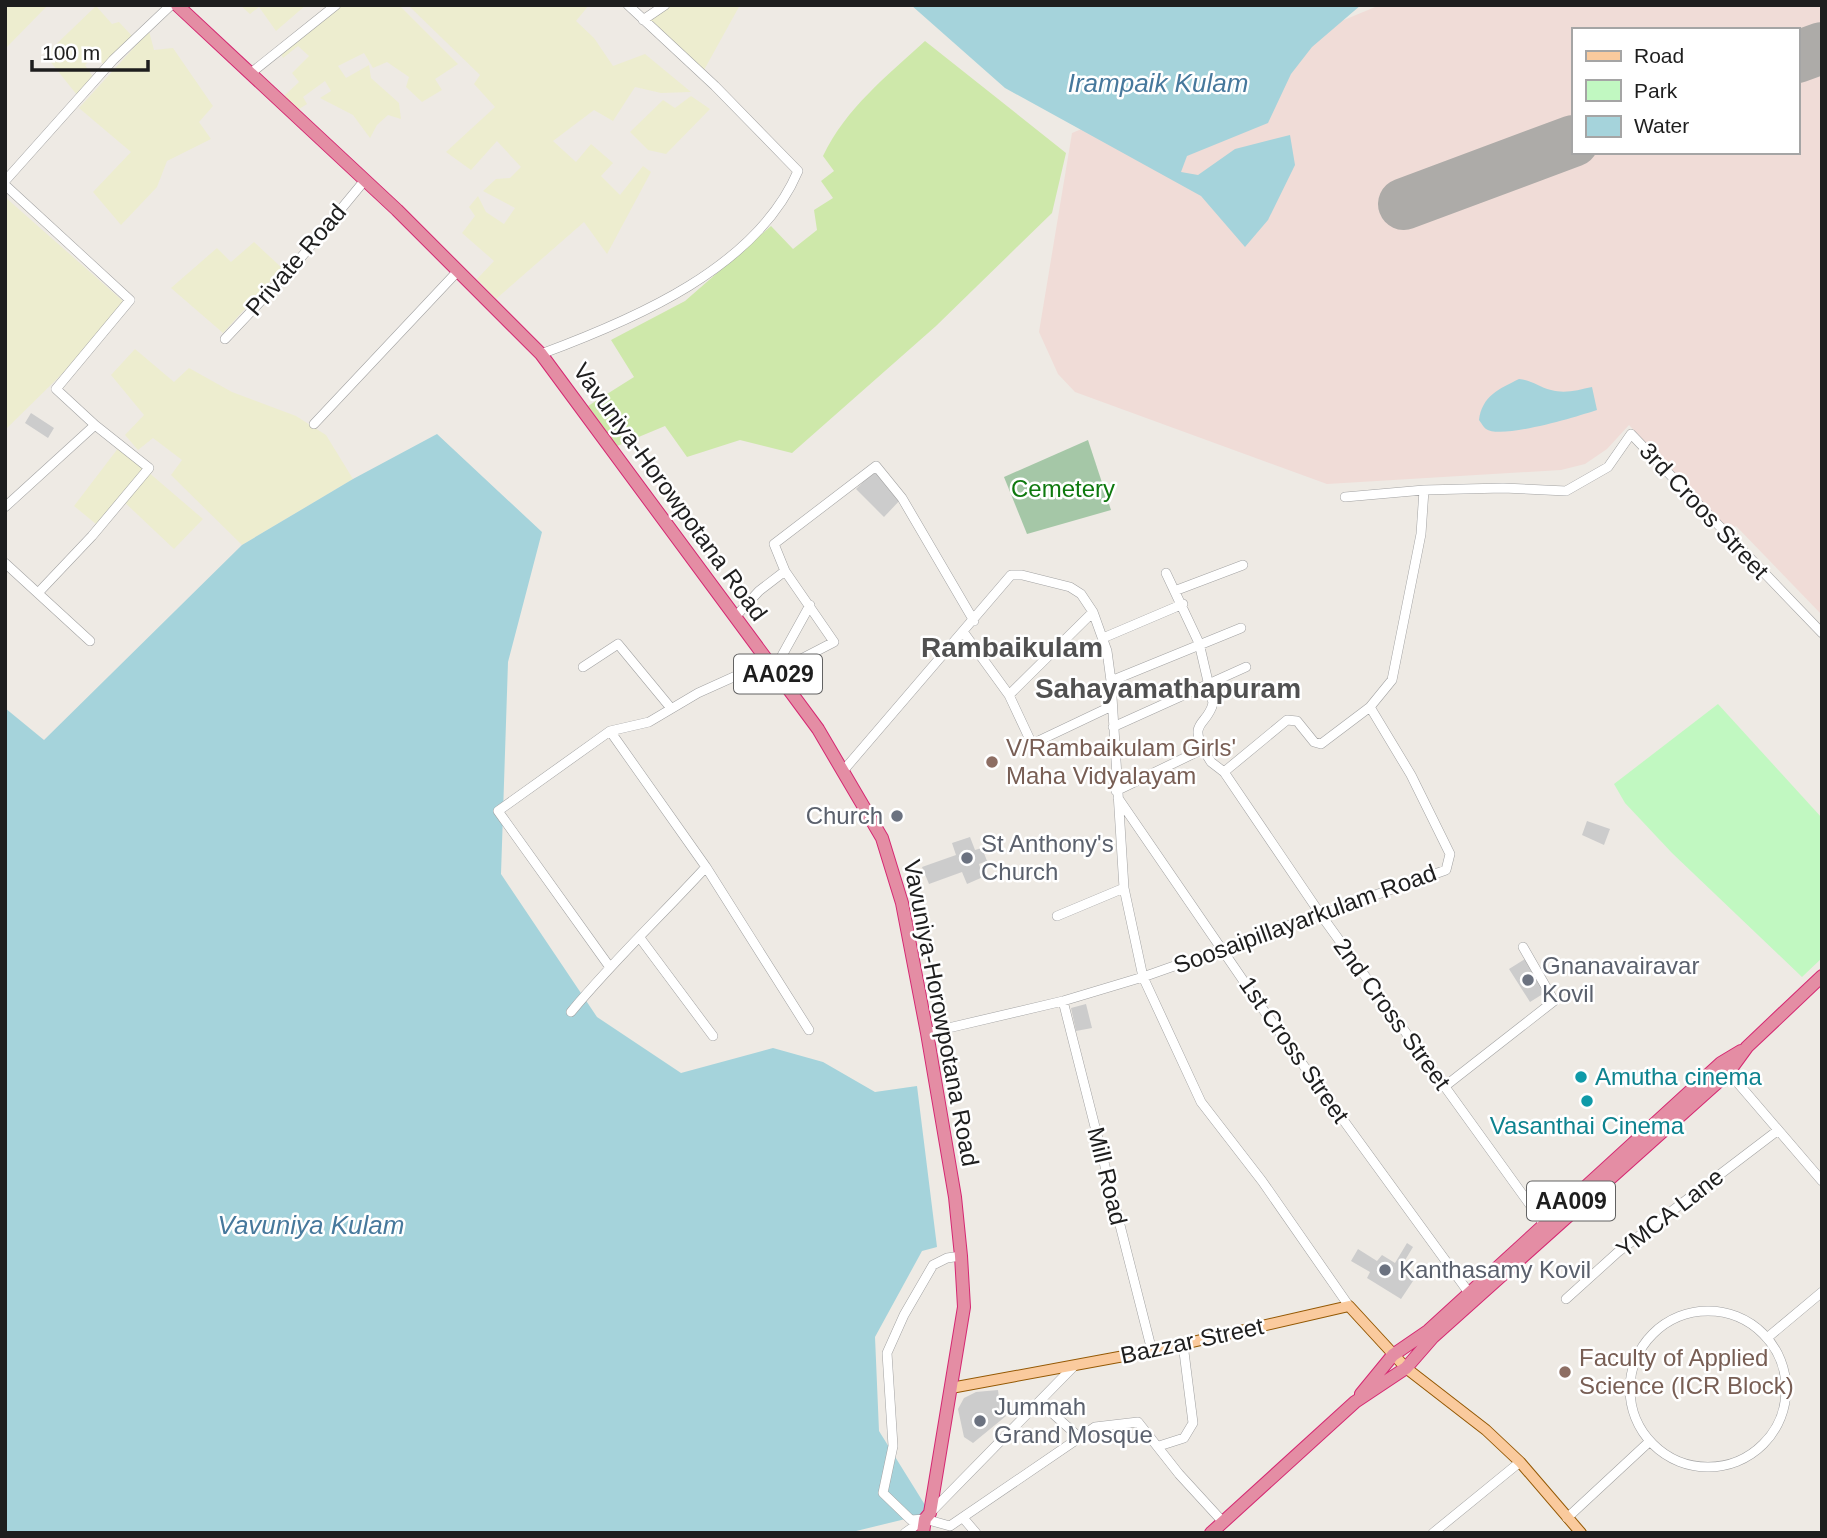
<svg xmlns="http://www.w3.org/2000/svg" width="1827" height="1538" viewBox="0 0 1827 1538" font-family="Helvetica,sans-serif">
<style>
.religious{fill:#ccc}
.military{fill:#f0dcd7;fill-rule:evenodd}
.farmland{fill:#ededcf}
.grass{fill:#cee8aa}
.cemetery{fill:#a5c7a7}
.park{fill:#c1f8c1}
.water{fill:#a5d3db}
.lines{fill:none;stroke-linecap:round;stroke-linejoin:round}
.runway{stroke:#adaba8;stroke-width:52}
.minor-casing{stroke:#a2a2a2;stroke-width:10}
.major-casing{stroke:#945803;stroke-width:12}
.highway-casing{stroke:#d52872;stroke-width:14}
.minor{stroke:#fff;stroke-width:9}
.major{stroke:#faca9d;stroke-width:10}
.highway{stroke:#e48da4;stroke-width:12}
.education-dot{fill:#8d6e63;stroke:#fff;stroke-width:2.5}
.worship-dot{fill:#6b7280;stroke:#fff;stroke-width:2.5}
.culture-dot{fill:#0f9aa8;stroke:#fff;stroke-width:2.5}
.labels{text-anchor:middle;stroke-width:5;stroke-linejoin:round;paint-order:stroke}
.shield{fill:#fff;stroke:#626262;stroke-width:2}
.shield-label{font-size:23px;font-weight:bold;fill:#1e1e1e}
.street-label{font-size:24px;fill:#1e1e1e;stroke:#fff}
.park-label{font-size:24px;fill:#0e790e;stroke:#fff}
.education-label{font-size:24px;fill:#785e54;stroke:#fff;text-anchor:start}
.worship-label{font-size:24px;fill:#5b616d;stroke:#fff;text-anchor:start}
.culture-label{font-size:24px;fill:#0d838f;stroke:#fff;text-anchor:start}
.water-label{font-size:26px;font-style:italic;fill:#46789c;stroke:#fff}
.quarter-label{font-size:28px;font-weight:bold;fill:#515151;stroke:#fff}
</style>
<rect width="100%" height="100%" fill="#eeeae4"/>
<path class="religious" d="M31 413 54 428 48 438 25 423Z
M875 470 902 498 884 517 856 489Z
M1587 821 1610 829 1604 845 1582 835Z
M970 837 975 850 982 848 987 861 979 864 983 877 967 884 962 872 929 884 922 867 956 855 952 843Z
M1525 959 1546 992 1530 1002 1509 969Z
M1086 1004 1092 1028 1076 1031 1071 1008Z
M1407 1243 1413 1247 1401 1267 1415 1278 1401 1299 1367 1278 1370 1272 1351 1261 1358 1249 1377 1261 1382 1255 1395 1263Z
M998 1390 1000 1406 1006 1416 973 1443 964 1437 958 1409 964 1398 976 1392Z"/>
<path class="military" d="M1380 5H1822V615L1736 526 1730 531 1629 425 1607 449 1585 464 1561 470 1327 484 1075 392 1058 374 1039 332 1072 133ZM1573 30H1797V152H1573Z"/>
<path class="farmland" d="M5 5H48L5 49Z
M240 5H306L276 31 259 7 250 14Z
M328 5H399L458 64 435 79 442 90 422 102 406 87 409 77 387 62 373 68 364 53 338 66 346 78 369 65 371 78 399 103 401 119 388 115 377 125 370 138 353 115 320 98 331 91 325 81 303 97 307 104 296 111 284 96 299 82 292 73 309 56 298 46 283 58 277 47Z
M408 5H589L576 21 594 38 613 66 645 54 691 92 661 93 635 87 613 121 594 110 553 141 576 162 591 144 613 163 601 176 620 195 643 166 651 172 607 254 584 222 496 299 477 279 494 261 462 233 475 216 469 207 478 196 486 212 504 224 515 208 483 191 496 179 510 178 521 167 497 141 471 170 446 152 495 107 474 84 480 75Z
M671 5H740L704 70 650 20Z
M96 6 112 24 119 22 132 36 104 65 95 55 85 65 93 77 77 95 45 55Z
M149 31 154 50 173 48 213 106 199 122 211 139 167 161 157 187 121 225 93 192 131 152 79 108Z
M691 96 710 109 666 154 648 150 630 132 663 100 675 108Z
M5 197 124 302 63 373 5 430Z
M254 242 282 268 223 333 171 288 217 248 231 262Z
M135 349 174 382 189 368 232 392 296 416 326 435 353 479 242 545 171 475 182 460 153 438 138 450 125 435 144 415 111 375Z
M119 447 203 519 174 549 119 497 96 524 74 506Z"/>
<path class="grass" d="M925 41 1066 153 1052 213 936 326 792 453 740 440 687 457 665 426 617 446 588 406 634 377 611 340 685 301 771 226 793 249 817 230 814 210 833 198 821 181 834 171 823 156C846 108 887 76 925 41Z"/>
<path class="cemetery" d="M1088 440 1111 510 1027 534 1004 477Z"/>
<path class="park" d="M1718 704 1822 818V958L1802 977 1672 853 1625 803 1614 784Z"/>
<path class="water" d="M911 5H1361L1312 47 1291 74 1268 123 1187 156 1181 172 1198 175 1235 149 1290 135 1295 165 1268 220 1245 247 1201 196 1005 88Z
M1519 379C1532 380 1539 387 1551 390 1565 394 1578 390 1592 387L1597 410C1579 416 1501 440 1486 429 1484 428 1480 421 1479 420 1482 396 1499 389 1519 379Z
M437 434 542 532 508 662 501 874 597 1017 681 1073 773 1048 823 1062 875 1092 917 1086 937 1247 922 1251 875 1337 879 1431 930 1513 848 1533H5V708L44 740 242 545 353 479Z"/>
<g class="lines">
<path class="runway" d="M1797 57 1822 48
M1404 204 1573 141"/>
<defs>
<path id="minor" d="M643 20 665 5
M251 73 336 5
M5 181 113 60 171 5
M5 185 130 300 56 389 95 425 5 507
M225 339 294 266 365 180
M541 354C633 320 757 268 798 171L715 86 628 5
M314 424 456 273
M1345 497 1424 490 1503 488 1566 491 1608 467 1631 434 1822 633
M5 563 90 641
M1177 590 1243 565
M38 593 92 536 149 468 95 425
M736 616 759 591 785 571
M964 633 1009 695 1032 744 1112 706
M1103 638 1183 604
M583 667 618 644 670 707
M774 670 810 605
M776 672 834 642 785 571 774 544 876 466 902 498 974 621
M1111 681 1241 628
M1009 695 1093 612
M1370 707 1321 744 1314 742 1297 721 1287 720 1224 772 1321 915 1546 1227
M1113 727 1246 667
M1203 749 1211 762 1224 772
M843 771 1011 575H1022L1070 587 1081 594 1093 612 1107 651 1111 681 1124 888 1143 977 1201 1102 1262 1181 1349 1306
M1116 791 1203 749C1189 721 1208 725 1213 703L1199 643 1166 573
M1118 798 1269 1018 1472 1297
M706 867 809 1030
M1057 916 1124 888
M640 938 713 1036
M609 966 498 811 610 731
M1063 1001 1152 1351
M571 1012C613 961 661 916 706 867L610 731 649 722 698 693 769 661
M927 1033 1063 1001 1143 977 1446 870 1450 854 1411 775 1370 707 1392 680 1421 534 1424 490
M1725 1068 1822 1181
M1444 1087 1554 1001 1523 947
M961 1256 947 1258 933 1265 904 1315 887 1353 893 1446 883 1493 911 1520 925 1519 950 1526 1095 1427 1138 1422 1179 1474 1223 1522
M1566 1299 1618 1252 1777 1131
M1630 1389a78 78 0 1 1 156 0a78 78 0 1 1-156 0Z
M1767 1338 1822 1292
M1041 1403 1080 1438
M1159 1446 1184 1438 1193 1423 1183 1344
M931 1512 1074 1366
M1567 1518 1650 1441
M964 1519 976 1533
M905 1533 923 1520
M1433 1533 1520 1462"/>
<path id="major" d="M951 1388 1162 1349 1349 1306 1406 1368 1486 1430 1520 1462 1581 1533"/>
<path id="highway" d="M177 5 397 210 541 354 818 729 882 838 902 903 927 1033 955 1197 961 1256 964 1307 930 1513 925 1519 923 1533
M1361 1394 1393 1355 1428 1331 1721 1063 1741 1051
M1211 1533 1355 1402 1406 1368 1433 1337 1728 1073 1747 1047 1822 976"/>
</defs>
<use href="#minor" class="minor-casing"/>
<use href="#major" class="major-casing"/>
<use href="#highway" class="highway-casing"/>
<use href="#minor" class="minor"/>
<use href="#major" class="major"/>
<use href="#highway" class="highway"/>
</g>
<g class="education-dot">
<circle cx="992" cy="762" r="7"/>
<circle cx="1565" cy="1372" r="7"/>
</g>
<g class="worship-dot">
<circle cx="897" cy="816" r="7"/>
<circle cx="967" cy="858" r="7"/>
<circle cx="1528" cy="980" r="7"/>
<circle cx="1385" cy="1270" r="7"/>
<circle cx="980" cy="1421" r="7"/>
</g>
<g class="culture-dot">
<circle cx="1581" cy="1077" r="7"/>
<circle cx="1587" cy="1101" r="7"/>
</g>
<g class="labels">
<g class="shield">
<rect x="734" y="654.5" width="88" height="39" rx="5"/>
<rect x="1527" y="1181.5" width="88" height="39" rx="5"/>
</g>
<g class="shield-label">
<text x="778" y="682">AA029</text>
<text x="1571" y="1209">AA009</text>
</g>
<g class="street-label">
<text transform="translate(296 260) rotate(-49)" y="8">Private Road</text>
<text transform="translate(670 492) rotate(54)" y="8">Vavuniya-Horowpotana Road</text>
<text transform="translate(1704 511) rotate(47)" y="8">3rd Croos Street</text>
<text transform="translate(1305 919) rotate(-20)" y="8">Soosaipillayarkulam Road</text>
<text transform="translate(941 1013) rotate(79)" y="8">Vavuniya-Horowpotana Road</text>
<text transform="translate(1392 1014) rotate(54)" y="8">2nd Cross Street</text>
<text transform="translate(1294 1050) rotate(55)" y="8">1st Cross Street</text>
<text transform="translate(1107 1176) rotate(76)" y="8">Mill Road</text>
<text transform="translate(1670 1213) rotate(-38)" y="8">YMCA Lane</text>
<text transform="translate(1192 1341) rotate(-12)" y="8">Bazzar Street</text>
</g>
<g class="park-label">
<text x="1063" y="497">Cemetery</text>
</g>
<g class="education-label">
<text x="1006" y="756">V/Rambaikulam Girls'<tspan x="1006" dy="28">Maha Vidyalayam</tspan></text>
<text x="1579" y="1366">Faculty of Applied<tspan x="1579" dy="28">Science (ICR Block)</tspan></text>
</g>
<g class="worship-label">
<text x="883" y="824" text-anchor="end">Church</text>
<text x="981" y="852">St Anthony's<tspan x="981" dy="28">Church</tspan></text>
<text x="1542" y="974">Gnanavairavar<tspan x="1542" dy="28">Kovil</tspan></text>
<text x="1399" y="1278">Kanthasamy Kovil</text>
<text x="994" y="1415">Jummah<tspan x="994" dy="28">Grand Mosque</tspan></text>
</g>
<g class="culture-label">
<text x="1595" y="1085">Amutha cinema</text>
<text x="1587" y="1134" text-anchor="middle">Vasanthai Cinema</text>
</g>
<g class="water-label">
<text x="1158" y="92">Irampaik Kulam</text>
<text x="311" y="1234">Vavuniya Kulam</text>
</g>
<g class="quarter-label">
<text x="1012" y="657">Rambaikulam</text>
<text x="1168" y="698">Sahayamathapuram</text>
</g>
</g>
<rect width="1827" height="1538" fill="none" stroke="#1e1e1e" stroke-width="14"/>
<rect x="1572" y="28" width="228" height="126" fill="#ffffff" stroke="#a5a5a5" stroke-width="2"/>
<rect x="1586" y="51" width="35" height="10" fill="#faca9d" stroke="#a5a5a5" stroke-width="2"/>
<text x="1634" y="63" font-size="21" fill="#1e1e1e">Road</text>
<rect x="1586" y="80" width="35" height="21" fill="#c1f8c1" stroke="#a5a5a5" stroke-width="2"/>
<text x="1634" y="98" font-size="21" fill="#1e1e1e">Park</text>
<rect x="1586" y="116" width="35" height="21" fill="#a5d3db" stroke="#a5a5a5" stroke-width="2"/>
<text x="1634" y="133" font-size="21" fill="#1e1e1e">Water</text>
<path d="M32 60v10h116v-10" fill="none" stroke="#1e1e1e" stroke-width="3.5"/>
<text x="42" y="60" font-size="21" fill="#1e1e1e" stroke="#ffffff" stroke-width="5" paint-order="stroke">100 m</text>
</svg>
